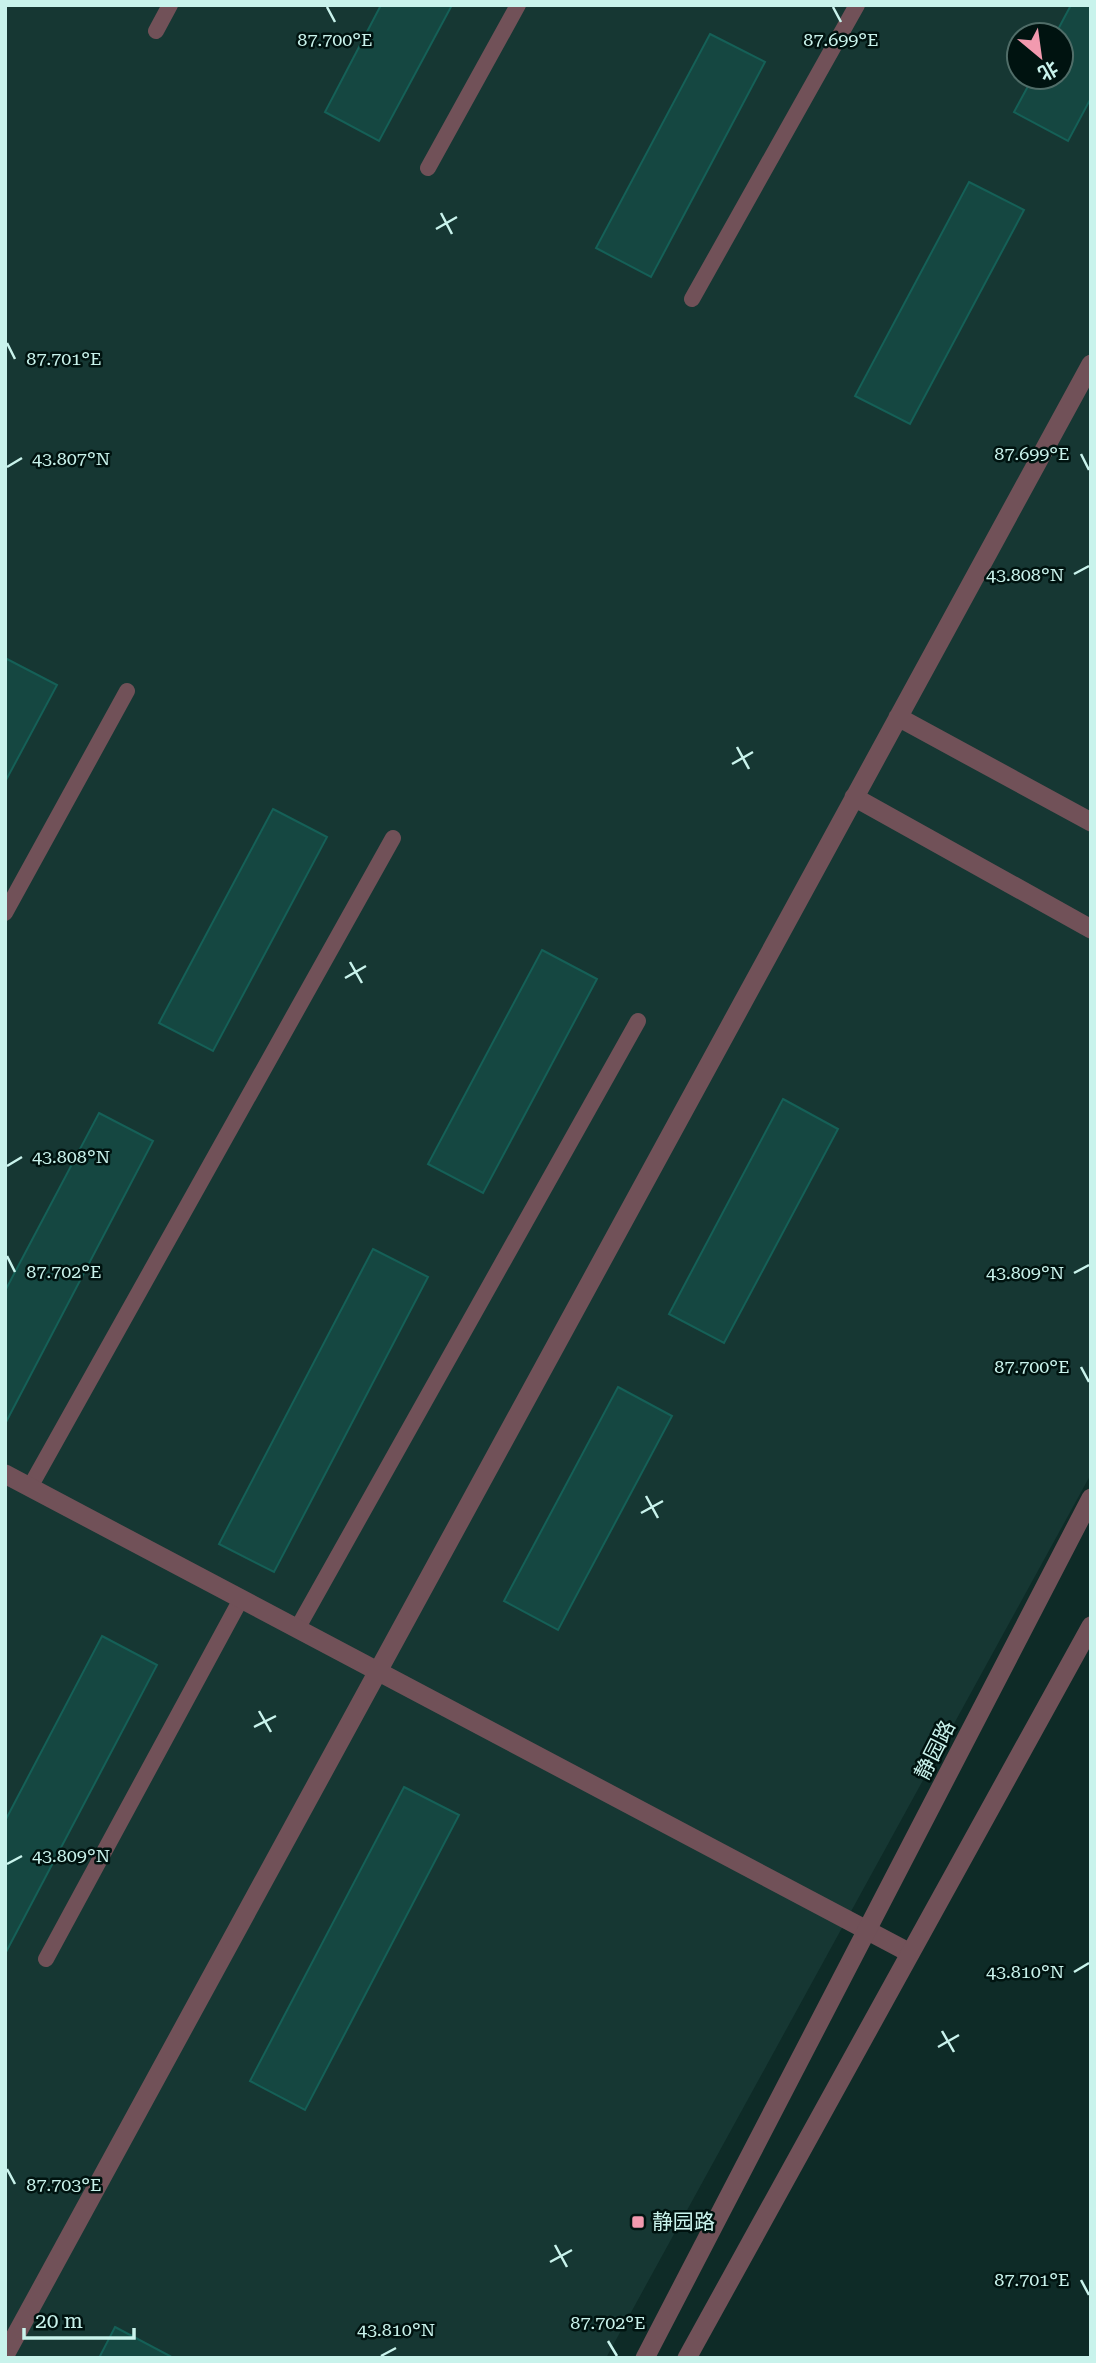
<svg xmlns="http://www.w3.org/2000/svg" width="1096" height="2363" viewBox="0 0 1096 2363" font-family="'Roboto Serif','Noto Sans SC',serif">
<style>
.built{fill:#163733;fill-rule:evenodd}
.building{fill:#154741;stroke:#156057;stroke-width:2}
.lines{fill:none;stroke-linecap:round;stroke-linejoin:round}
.service{stroke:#715158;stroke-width:16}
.minor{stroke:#715158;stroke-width:19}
.tertiary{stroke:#715158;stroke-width:19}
.ticks{fill:none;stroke:#c9f3ec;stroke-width:2.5}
.poi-dot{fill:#f29aaf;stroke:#001310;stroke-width:2.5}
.labels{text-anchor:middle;stroke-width:5;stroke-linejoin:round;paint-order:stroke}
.street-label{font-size:21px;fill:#c9f3ec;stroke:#001310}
.poi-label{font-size:21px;fill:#c9f3ec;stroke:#001310;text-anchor:start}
.ticks-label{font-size:18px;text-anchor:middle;fill:#c9f3ec;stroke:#001310;stroke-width:5;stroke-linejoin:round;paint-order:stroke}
</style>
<rect width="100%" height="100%" fill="#0e2b27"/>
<path class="built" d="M5 5H1091V1474L606 2358H5ZM1019 35H1061V77H1019Z"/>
<path class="building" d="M381 5H452L379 141 325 112Z
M1071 5H1091V98L1068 141 1014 112 1033 77H1061V35H1055Z
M710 34 765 62 651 277 596 248Z
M969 182 1024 210 910 424 855 396Z
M5 658 57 685 5 782Z
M273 809 327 837 213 1051 159 1023Z
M542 950 597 979 483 1193 428 1164Z
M783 1099 838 1129 724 1343 669 1314Z
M99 1113 153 1141 5 1424V1291Z
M373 1249 428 1277 274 1572 219 1544Z
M618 1387 672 1416 558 1630 504 1601Z
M102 1636 157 1665 5 1954V1821Z
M404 1787 459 1815 305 2110 250 2081Z
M115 2327 170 2356 168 2358H99Z"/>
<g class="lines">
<path class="service" d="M156 31 170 5
M428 168 518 5
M692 299 857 5
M5 913 127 691
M30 1487 393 838
M297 1629 638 1021
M46 1959 241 1599"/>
<path class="minor" d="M898 717 1091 822
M854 797 1091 929
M5 1474 910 1953
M5 2355 1091 364"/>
<path class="tertiary" d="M645 2358 1091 1498
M687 2358 1091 1626"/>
</g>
<path class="ticks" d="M327 7 335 22M833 7 841 22M441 213 452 234M436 229 457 217M7 343 15 359M1081 454 1089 470M7 467 22 458M1074 574 1089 566M737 747 749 769M732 764 753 752M350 962 362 983M345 978 366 966M7 1166 22 1157M7 1256 15 1272M1074 1273 1089 1265M1081 1367 1089 1382M646 1496 658 1518M641 1513 663 1501M259 1711 271 1732M254 1727 276 1716M7 1864 22 1856M1074 1972 1089 1963M942 2031 954 2052M938 2047 959 2035M7 2169 15 2184M555 2245 567 2267M550 2262 572 2250M1081 2280 1089 2295M608 2341 617 2356M381 2356 396 2348"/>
<rect class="poi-dot" x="631" y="2215" width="14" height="14" rx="3.5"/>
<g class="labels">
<g class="street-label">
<text transform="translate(935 1750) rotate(-63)" y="7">静园路</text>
</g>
<g class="poi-label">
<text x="652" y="2229">静园路</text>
</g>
</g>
<g class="ticks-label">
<text x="335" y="46">87.700°E</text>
<text x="841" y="46">87.699°E</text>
<text x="64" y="365">87.701°E</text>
<text x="1032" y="460">87.699°E</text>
<text x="71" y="465">43.807°N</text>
<text x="1025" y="581">43.808°N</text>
<text x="71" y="1163">43.808°N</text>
<text x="64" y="1278">87.702°E</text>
<text x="1025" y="1279">43.809°N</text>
<text x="1032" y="1373">87.700°E</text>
<text x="71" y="1862">43.809°N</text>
<text x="1025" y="1978">43.810°N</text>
<text x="64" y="2191">87.703°E</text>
<text x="1032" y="2286">87.701°E</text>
<text x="608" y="2329">87.702°E</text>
<text x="396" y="2336">43.810°N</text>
</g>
<rect width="1096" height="2363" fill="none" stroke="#c9f3ec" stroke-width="14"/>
<g transform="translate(1040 56) rotate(151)"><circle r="33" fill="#001310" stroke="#506d68" stroke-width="2"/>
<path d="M0-5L12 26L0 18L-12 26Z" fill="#f29aaf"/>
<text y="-10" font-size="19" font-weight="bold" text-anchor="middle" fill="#c9f3ec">北</text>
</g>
<path d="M24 2328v10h110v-10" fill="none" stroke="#c9f3ec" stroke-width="3.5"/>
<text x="35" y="2328" font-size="21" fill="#c9f3ec" stroke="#001310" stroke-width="5" paint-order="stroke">20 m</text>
</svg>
